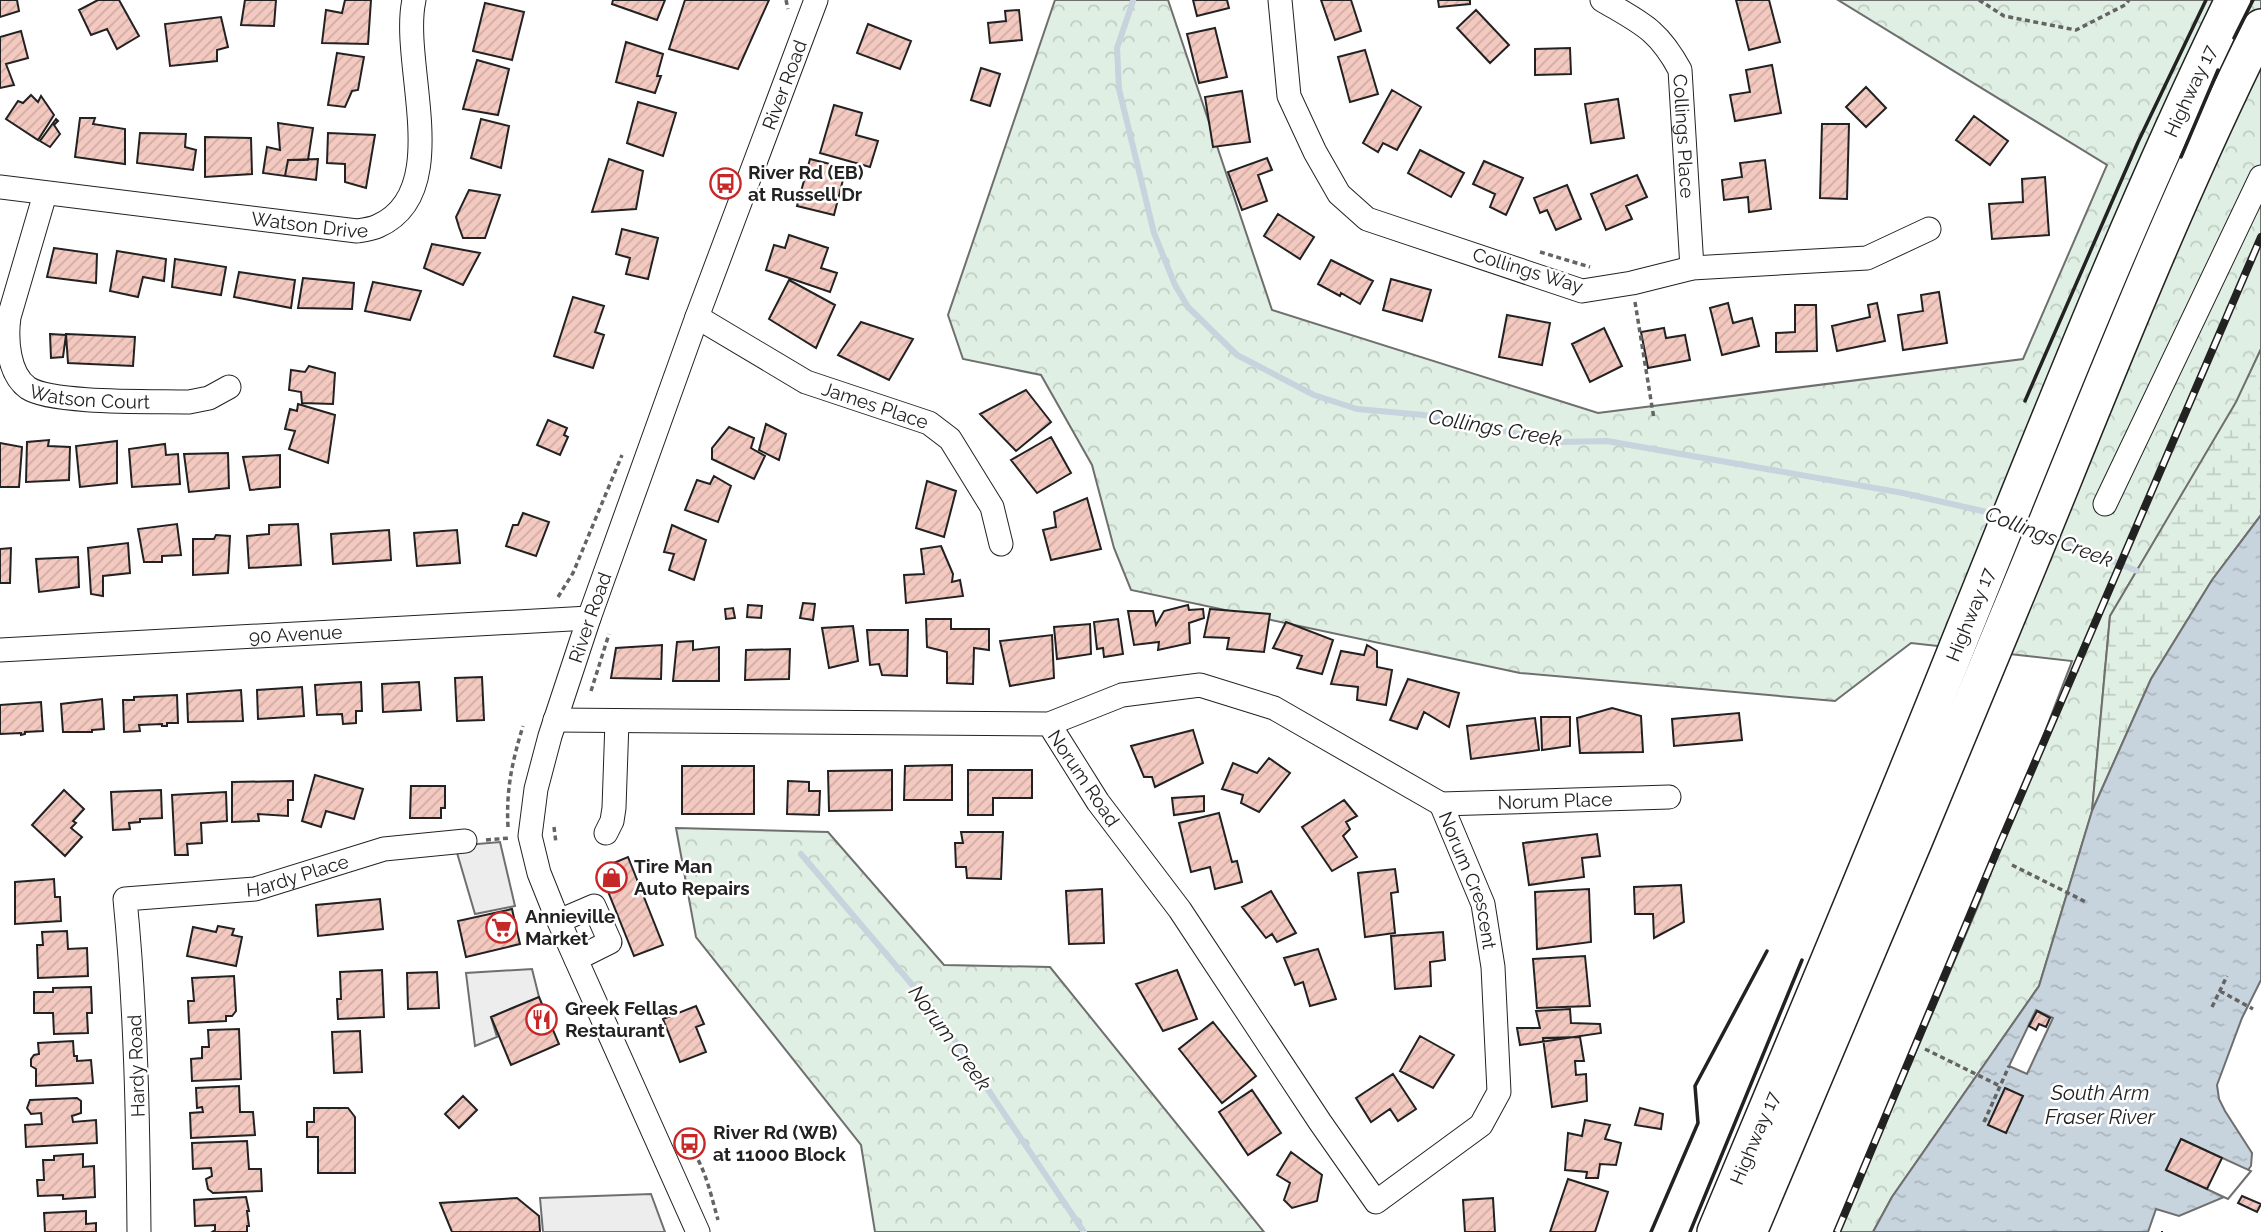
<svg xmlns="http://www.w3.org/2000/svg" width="2261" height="1232" viewBox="0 0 2261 1232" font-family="Raleway,sans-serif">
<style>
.forest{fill:url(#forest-crowns);stroke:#6f6f6f;stroke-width:2}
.wetland{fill:url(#wetland-marsh);stroke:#6f6f6f;stroke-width:2}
.parking{fill:#ededed;stroke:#6f6f6f;stroke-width:2}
.water{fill:url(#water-ripples);stroke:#6f6f6f;stroke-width:2}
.pier{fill:#fff;stroke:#6f6f6f;stroke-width:2}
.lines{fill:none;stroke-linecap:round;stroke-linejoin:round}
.stream{stroke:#c7d3dd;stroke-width:6}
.building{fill:url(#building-hatch);stroke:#222;stroke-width:2}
.minor-casing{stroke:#222;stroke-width:25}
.highway-casing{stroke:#222;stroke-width:38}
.path{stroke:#646464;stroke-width:3.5;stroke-dasharray:5 3.5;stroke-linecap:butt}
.minor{stroke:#fff;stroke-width:23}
.highway{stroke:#fff;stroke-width:35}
.rail-casing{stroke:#222;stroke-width:8}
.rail{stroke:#fff;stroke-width:5;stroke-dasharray:16;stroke-linecap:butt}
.fence{stroke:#222;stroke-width:2;stroke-dasharray:9 3.5;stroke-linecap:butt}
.wall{stroke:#222;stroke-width:3.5}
.labels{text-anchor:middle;stroke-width:5;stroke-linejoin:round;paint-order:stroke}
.street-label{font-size:19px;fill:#222;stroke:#fff}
.poi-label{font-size:19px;font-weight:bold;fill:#222;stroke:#fff;text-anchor:start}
.water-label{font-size:21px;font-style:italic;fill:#222;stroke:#fff}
</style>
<defs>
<pattern id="forest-crowns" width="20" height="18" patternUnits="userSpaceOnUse" patternTransform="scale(1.75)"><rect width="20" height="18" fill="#e0efe3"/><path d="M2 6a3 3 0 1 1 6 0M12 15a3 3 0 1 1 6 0" fill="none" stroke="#c0cdc2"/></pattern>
<pattern id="wetland-marsh" width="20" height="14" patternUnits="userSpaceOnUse" patternTransform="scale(1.75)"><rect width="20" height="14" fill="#e0efe3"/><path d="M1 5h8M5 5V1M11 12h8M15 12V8" fill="none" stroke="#c0cdc2"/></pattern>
<pattern id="water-ripples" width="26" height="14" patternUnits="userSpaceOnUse" patternTransform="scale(1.75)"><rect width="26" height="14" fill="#c7d3dd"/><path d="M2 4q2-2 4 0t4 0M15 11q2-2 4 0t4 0" fill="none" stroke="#abb5bd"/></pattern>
<pattern id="building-hatch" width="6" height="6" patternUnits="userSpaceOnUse" patternTransform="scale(1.75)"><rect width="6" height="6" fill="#f3c9c0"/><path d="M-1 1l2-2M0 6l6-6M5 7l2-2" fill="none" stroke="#d0aca5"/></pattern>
</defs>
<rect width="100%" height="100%" fill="#fff"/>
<path class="forest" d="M1055 0H1168L1272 310 1598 413 2023 359 2107 165 1838 0H2261V349L2237 402 2110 616 2092 811 2039 986 1892 1197 1873 1232H1839L1981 899 2072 661 1911 643 1835 701 1520 673 1131 590 1114 548 1092 465 1041 375 963 359 948 315Z
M676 828 828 832 944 965 1050 967 1264 1232H875L861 1145 696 937Z"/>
<path class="wetland" d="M2261 349V515L2212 580 2151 679 2092 811 2110 616 2236 402Z"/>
<path class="parking" d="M500 842 515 906 475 914 455 846Z
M532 969 539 997 491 1017 497 1037 475 1046 466 973Z
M651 1194 665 1232H543L540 1198Z"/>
<path class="water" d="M2261 515V980L2242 1018 2217 1085 2219 1099 2225 1111 2252 1153 2251 1166 2229 1195 2179 1216 2156 1209 2148 1232H1873L1892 1197 2039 986 2092 811 2151 679 2212 580Z"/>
<path class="pier" d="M2036 1010 2053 1018 2027 1074 2009 1066Z
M2181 1139 2251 1171 2228 1199 2166 1170Z"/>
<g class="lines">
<path class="stream" d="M1133 1 1117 48 1119 89 1154 233 1175 285 1188 307 1237 355 1314 395 1357 409 1424 415 1559 442 1607 441 1903 493 2000 515
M2052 536 2137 571
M801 854 937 1014 1084 1232"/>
</g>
<path class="building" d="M0 0H17L19 11 0 17Z
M98 0H119L139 36 117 49 107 29 91 35 79 10Z
M245 0H276L274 26 241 25Z
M345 0H371L368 44 322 43 326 10 342 13Z
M613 0H665L657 20 612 4Z
M685 0H769L738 69 669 49Z
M1193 0H1227L1229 8 1197 16Z
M1321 0H1351L1361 31 1335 40Z
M1438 0H1470V4L1439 7Z
M1736 0H1769L1780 42 1749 50Z
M485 3 524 12 512 60 473 51Z
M1019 10 1022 40 990 43 988 23 1006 21 1005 11Z
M1476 10 1509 45 1490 63 1457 28Z
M221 17 228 47 217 50V61L170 66 165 24Z
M868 24 911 41 900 69 857 53Z
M1215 28 1227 77 1199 83 1187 34Z
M21 31 28 58 6 64 14 85 0 88V37Z
M626 42 663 54 657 76H661L655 93 616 82Z
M1570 48 1571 74 1535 75V49Z
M1365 50 1378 94 1350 102 1338 57Z
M337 53 364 57 358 90 352 91 345 107 328 105Z
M477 60 509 69 498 115 463 109Z
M1772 65 1781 113 1735 121 1730 95 1750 92 1746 70Z
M981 68 1000 74 990 106 971 100Z
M1866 87 1886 108 1866 127 1846 107Z
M1392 90 1421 107 1397 150 1383 143 1378 152 1363 143Z
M1242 91 1250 142 1213 147 1205 97Z
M31 95 38 102 41 96 54 115 38 140 6 119 18 101 23 103Z
M1618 99 1624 138 1591 143 1585 104Z
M638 102 676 113 663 156 627 143Z
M834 105 862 113 856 135 878 141 870 167 820 153Z
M1974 116 2008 141 1990 165 1956 140Z
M80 118H95L93 124 125 129V164L75 157Z
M56 119 58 121 54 125 60 134 50 147 40 141Z
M481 119 509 126 501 168 471 158Z
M278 123 313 128 308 160H288L285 176 263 173 267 147 280 150Z
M1822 124H1849L1847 199 1820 198Z
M140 133 186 134 185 147 196 150 193 170 137 163Z
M328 133 375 135 366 188 345 182V164L327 163Z
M205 137 251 138 252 174 205 177Z
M1420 150 1464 173 1451 197 1408 173Z
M1267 158 1272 170 1258 175 1267 201 1242 210 1228 172Z
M318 159 316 180 285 176 288 160Z
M609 159 643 171 636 209 592 212Z
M810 159 846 168 834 215 797 206Z
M1765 160 1771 209 1749 212 1748 197 1724 200 1722 180 1742 177 1740 163Z
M1484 161 1523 178 1506 215 1490 207 1495 194 1473 184Z
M1637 175 1647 197 1626 206 1632 219 1606 230 1591 194Z
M2045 177 2049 235 1992 239 1989 204 2023 202 2022 179Z
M1567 185 1581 219 1556 230 1547 210 1540 213 1534 198Z
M469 190 500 195 485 238H463L459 227 456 217Z
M1278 214 1314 237 1300 259 1264 236Z
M622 229 658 238 648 279 626 274 630 258 616 254Z
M789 235 828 248 821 268 837 273 830 292 766 270 774 245 785 248Z
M432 244 480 253 463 285 424 268Z
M54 248 97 254 96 283 47 277Z
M117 251 166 259 164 281 143 277 138 297 110 291Z
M175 259 226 267 221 295 172 287Z
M1331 260 1373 281 1360 304 1341 293 1340 296 1318 284Z
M239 272 295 280 291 308 234 297Z
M303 278 354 283 352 309 298 308Z
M1391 279 1431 290 1422 321 1383 310Z
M789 280 835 305 816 348 769 319Z
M373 282 421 291 410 320 365 311Z
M1939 292 1947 343 1903 350 1898 315 1923 311 1921 295Z
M573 297 604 306 595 332 604 335 593 368 554 356Z
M1728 303 1733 323 1752 318 1759 346 1722 355 1710 308Z
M1877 303 1885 341 1837 351 1832 326 1870 317 1868 305Z
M1795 305H1816L1817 351 1776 352V333L1795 332Z
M1507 315 1550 323 1542 365 1499 357Z
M861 322 913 339 889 380 838 355Z
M1604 328 1622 366 1590 382 1572 344Z
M1664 328 1666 338 1685 335 1690 360 1648 368 1641 332Z
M50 334 66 335 63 357 51 358Z
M66 334 135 337 133 366 68 363Z
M309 366 335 373 333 404 302 403 301 392 289 390 291 370 305 372Z
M1026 390 1051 422 1016 451 980 414Z
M298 404 335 415 328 463 289 449 295 431 285 429 290 409 297 411Z
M548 420 567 428 564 435 568 437 560 455 537 445Z
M766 424 786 434 779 460 759 450Z
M729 427 754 438 751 448 765 456 754 479 712 459V448Z
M1051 437 1071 473 1037 493 1011 460Z
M49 440 48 446 70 447 69 480 26 482 27 442Z
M117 441V483L80 487 76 446Z
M0 443 22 447 19 487H0Z
M165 444 166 455 178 454 180 484 132 487 129 449Z
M228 453 229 488 189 492 184 454Z
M280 455V487L250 490 243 457Z
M714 476 731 486 718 522 685 510 697 480 710 484Z
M927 481 956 491 944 537 916 528Z
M1087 498 1101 549 1051 560 1043 530 1056 527 1054 512Z
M523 513 549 522 536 556 506 546 513 525H518Z
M177 524 181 555 162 556V562H144L138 529Z
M298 524 301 565 249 568 247 536 269 534V525Z
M672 525 706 540 694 580 669 570 674 554 664 552Z
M389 530 391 560 333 564 331 534Z
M457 530 460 563 417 566 414 533Z
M216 535 230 536 228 573 193 575V539H214Z
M128 543 130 573 103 576V596L91 594 88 548Z
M941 546 953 574 952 582 960 580 963 596 906 603 904 575 924 574 921 549Z
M11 548 10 583H0V549Z
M78 557 79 587 39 592 36 559Z
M803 603 815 604 813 620 800 618Z
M748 605 762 606 761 618 747 617Z
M1188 605 1189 610 1203 609 1204 618 1189 623 1190 643 1158 650 1159 642 1134 645 1128 611H1153L1156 625 1164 611Z
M733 608 735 618 726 619 725 609Z
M1210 609 1270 614 1264 652 1227 649 1229 638 1204 637Z
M926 619H951V629H989V650L974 648 973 684 947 683V652L927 647Z
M1118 619 1123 654 1104 657 1103 648 1097 649 1094 622Z
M1286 622 1333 640 1322 674 1297 668 1302 656 1273 648Z
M1090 624 1091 654 1057 659 1054 627Z
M853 626 858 661 829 668 822 628Z
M867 630H908L907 676 882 675 879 664 870 665Z
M1052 635 1054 678 1010 686 1000 641Z
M693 641V650L719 647V681H673L677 642Z
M662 645 661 679 611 678 616 648Z
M1367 645 1377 651V667L1392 670 1386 705 1357 700 1358 687 1331 684 1341 651 1364 655Z
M790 649 789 679 745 680 746 650Z
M482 677 484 720 457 721 455 678Z
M1408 679 1459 693 1449 727 1424 712 1417 729 1390 720Z
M361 682 362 711H356V723L343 724 342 714 317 715 315 685Z
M419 682 421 710 383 712 382 684Z
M302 687 304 716 258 719 257 690Z
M241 690 243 721 188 722 187 694Z
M177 695 178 723H167V726H162V724L139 725 140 731 124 732 123 700H134V697Z
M102 699 104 729 92 730V732H63L61 704Z
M41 702 43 731 25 732V734L21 735V733L0 734V705Z
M1612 708 1641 716 1643 752 1580 753 1577 718Z
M1739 713 1742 740 1674 746 1672 719Z
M1541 717H1570V746L1542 750Z
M1535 718 1539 750 1471 759 1467 726Z
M1193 730 1203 763 1155 787 1152 777H1144L1131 746Z
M1269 758 1290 773 1259 812 1241 803 1243 795 1222 789 1233 763 1257 773Z
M952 765V800H904L905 766Z
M682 766H754V814H682Z
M892 770V810L829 811 828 771Z
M968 770H1032V798H993V815H968Z
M315 775 363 789 354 819 326 811 321 827 302 821Z
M293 781V800H288V816L258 814 259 821 232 822V782Z
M788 781 809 782V791H820L819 815 787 814Z
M411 786H445V808H441V818H410Z
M64 790 84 809 73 821 76 823 71 828 82 837 65 856 32 825Z
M161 790 162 818 140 819V822L129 823 130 829 113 830 111 792Z
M226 792 227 821 201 823 202 843 187 844 188 855H175L172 795Z
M1204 796V811L1174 815 1172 798Z
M1344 800 1357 816 1346 822 1350 829 1343 836 1357 857 1332 871 1302 827Z
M1219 813 1232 862 1237 861 1242 882 1215 889 1210 867 1191 872 1179 823Z
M961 832H1003L1001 879 967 878 966 867H956L955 843H963Z
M1597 834 1600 856 1582 858 1584 877 1529 885 1523 843Z
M628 857 663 945 634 956 599 869Z
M1395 869 1398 892 1391 893 1395 933 1365 937 1358 873Z
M54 879 55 897H60L61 921 15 924V882Z
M1681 885 1684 922 1654 938 1653 914H1635L1634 887Z
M1102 889 1104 943 1069 944 1066 891Z
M1589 889 1591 942 1537 949 1535 892Z
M1271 891 1296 933 1277 942 1272 934 1266 938 1242 907Z
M380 899 383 929 318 936 316 905Z
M512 909 520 944 466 957 458 921Z
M218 926 234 929 232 935 242 937 236 966 187 956 193 927 216 932Z
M67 931 68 949 87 948 88 976 38 978 37 945H43L42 932Z
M1443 932 1445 960 1430 962 1431 986 1395 989 1391 936Z
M1318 949 1336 999 1310 1006 1303 982 1295 985 1284 958Z
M1585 956 1590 1006 1537 1008 1533 959Z
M382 970 384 1017 338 1019 337 999H341L340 972Z
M1177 970 1197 1019 1163 1031 1136 984Z
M437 972 439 1008 408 1009 407 973Z
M234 976 236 1011 232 1016H226V1021L189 1023 188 1001H194L192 978Z
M91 987 92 1013H87L88 1033 54 1034 53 1013H34V992H53V988Z
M539 997 559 1044 511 1065 491 1017Z
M696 1006 704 1024 696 1027 706 1052 680 1062 663 1019Z
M1570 1009 1571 1023 1600 1024 1601 1033 1520 1045 1517 1028H1540L1536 1011Z
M2037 1011 2050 1018 2046 1027 2039 1024 2036 1030 2029 1026Z
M1213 1022 1256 1076 1222 1103 1179 1049Z
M239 1029 241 1079 192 1081 191 1059 202 1058V1047H209L208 1030Z
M360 1031 362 1072 334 1073 332 1032Z
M1420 1036 1454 1055 1433 1088 1400 1071Z
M1580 1037 1584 1061H1575L1576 1075 1586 1074 1587 1101 1552 1107 1543 1038Z
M73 1041 74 1056H77V1061L91 1060 93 1083 36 1086V1069L31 1066V1059L34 1055 39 1054 38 1043Z
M1393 1074 1416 1109 1398 1121 1390 1109 1371 1122 1356 1098Z
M239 1086 240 1112H253L255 1135 191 1138 190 1113 203 1112 202 1107 197 1108 196 1088Z
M2005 1088 2023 1096 2006 1133 1988 1125Z
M1252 1090 1281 1133 1248 1155 1219 1112Z
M463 1096 477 1110 459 1128 445 1114Z
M77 1098 81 1101V1113L72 1116 73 1122 96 1120 97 1143 26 1147 25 1125 42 1124 41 1113 31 1114 27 1108 30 1100Z
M314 1108H348L355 1117V1173H318V1137H307V1122H314Z
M1640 1108 1663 1114 1661 1129 1635 1125Z
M1585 1120 1610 1125 1605 1139 1621 1143 1616 1165 1600 1164 1598 1178H1586L1587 1172 1565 1170 1568 1133 1582 1136Z
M2181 1139 2222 1158 2207 1189 2166 1170Z
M247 1141 249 1169H261L262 1191 213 1193 208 1189 206 1179 212 1176 211 1168 193 1169 192 1143Z
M1291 1152 1322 1175 1317 1201 1292 1208 1284 1200 1290 1183 1277 1175Z
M83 1154V1167L94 1166 95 1197 63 1199V1195L38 1196 37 1180H44L43 1160H54V1156Z
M1568 1179 1608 1192 1595 1232H1550Z
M2242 1196 2261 1204 2257 1212 2238 1203Z
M246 1197 249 1211H247L249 1226H247V1232H212L215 1230V1225L195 1226 194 1200Z
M517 1198 539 1216 540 1232H452L440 1203Z
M1493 1198 1495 1232H1465L1463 1200Z
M86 1211V1224L96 1223V1232H45L44 1213Z"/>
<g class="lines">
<defs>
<g id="minor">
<path d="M1280 0 1289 96 1315 152 1339 194 1367 219 1582 291 1632 283 1692 268 1867 258 1929 229"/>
<path id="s1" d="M1602 0C1641 23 1658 29 1680 70L1692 268"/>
<path id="s2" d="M0 187 357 231C364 230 372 229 378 226 455 192 400 63 414 0"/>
<path id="s3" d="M45 194 9 317C6 339 8 374 28 388 52 404 155 401 189 402L209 398 229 387"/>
<path id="s4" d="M697 317 806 382 929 423 950 439 992 507 1001 544"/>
<path d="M2105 504 2261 177"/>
<path id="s5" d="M0 650 589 618"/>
<path id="s6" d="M555 720 1049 724 1122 695 1200 685 1274 708 1441 804 1483 904 1493 967 1499 1092 1481 1125 1376 1202 1320 1122 1180 910 1098 802 1049 724"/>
<path id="s7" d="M1441 804 1669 797"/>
<path d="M606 833 612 821 614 808 617 721"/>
<path d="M559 921 594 906 610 942 576 959"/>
<path id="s8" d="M139 1232C138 1121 136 1010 125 899L255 889 384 849 465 841"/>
<path id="s9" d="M698 1232 553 908 539 873 530 836 536 789 550 736 589 618 697 317 816 0"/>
</g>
<g id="highway">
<path id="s10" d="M1715 1232C1797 1036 1880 840 1959 642 2046 427 2131 209 2233 0"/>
<path d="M1749 1232C1844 1010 1937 788 2029 565 2103 384 2174 202 2261 27"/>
</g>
</defs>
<use href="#minor" class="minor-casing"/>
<use href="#highway" class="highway-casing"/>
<path class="path" d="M786 0 788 9
M1979 0 2004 16 2076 30 2125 5 2129 0
M1540 252 1590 267
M1635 302 1654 419
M558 597 573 573 622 455
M591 691 609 634
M508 827C506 790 512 762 523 726
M554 827 556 843
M486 840 510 838
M2012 865 2088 903
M2220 991 2253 1009
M2212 1007 2227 976
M1925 1049 2000 1086
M1984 1122 2009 1066
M678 1133C703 1156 709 1188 718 1220"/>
<use href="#minor" class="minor"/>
<use href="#highway" class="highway"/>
<defs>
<path id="rail" d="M1837 1232 1999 846 2261 237"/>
</defs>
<use href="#rail" class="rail-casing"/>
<use href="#rail" class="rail"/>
<path class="fence" d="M2161 1232H2163"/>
<path class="wall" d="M2234 38 2253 0
M2181 157 2218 70
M2025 401 2138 142 2206 0
M1651 1232 1698 1123 1695 1086 1767 951
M1690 1232 1802 960"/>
</g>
<defs>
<symbol id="bus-ring" viewBox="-11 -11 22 22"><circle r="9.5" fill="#fff" stroke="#c62828" stroke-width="1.5"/><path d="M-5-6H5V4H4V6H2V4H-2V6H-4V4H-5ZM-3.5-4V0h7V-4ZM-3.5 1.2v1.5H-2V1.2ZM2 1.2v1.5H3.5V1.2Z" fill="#c62828"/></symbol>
<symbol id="shop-ring" viewBox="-11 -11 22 22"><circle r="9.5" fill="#fff" stroke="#c62828" stroke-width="1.5"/><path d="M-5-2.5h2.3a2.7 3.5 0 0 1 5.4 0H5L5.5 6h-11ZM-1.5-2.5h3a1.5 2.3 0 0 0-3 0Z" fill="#c62828"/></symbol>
<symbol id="supermarket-ring" viewBox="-11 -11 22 22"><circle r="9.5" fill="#fff" stroke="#c62828" stroke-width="1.5"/><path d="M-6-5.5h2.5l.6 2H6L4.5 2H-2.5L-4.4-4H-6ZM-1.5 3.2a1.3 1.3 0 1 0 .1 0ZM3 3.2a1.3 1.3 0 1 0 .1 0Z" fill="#c62828"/></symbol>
<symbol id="restaurant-ring" viewBox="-11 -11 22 22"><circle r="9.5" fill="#fff" stroke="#c62828" stroke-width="1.5"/><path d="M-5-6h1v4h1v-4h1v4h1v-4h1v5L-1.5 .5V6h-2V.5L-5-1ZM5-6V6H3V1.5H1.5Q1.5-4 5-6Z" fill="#c62828"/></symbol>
</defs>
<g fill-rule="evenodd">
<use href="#bus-ring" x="708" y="166" width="35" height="35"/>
<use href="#shop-ring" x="594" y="860" width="35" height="35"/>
<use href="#supermarket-ring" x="484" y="910" width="35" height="35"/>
<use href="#restaurant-ring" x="524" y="1002" width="35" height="35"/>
<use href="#bus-ring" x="672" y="1126" width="35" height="35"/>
</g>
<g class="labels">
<g class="street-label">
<text dy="7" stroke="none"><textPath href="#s9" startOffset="1225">River Road</textPath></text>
<text dy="7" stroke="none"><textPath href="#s10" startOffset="1236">Highway 17</textPath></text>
<text dy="7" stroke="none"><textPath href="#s1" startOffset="173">Collings Place</textPath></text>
<text dy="7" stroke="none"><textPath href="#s2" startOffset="312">Watson Drive</textPath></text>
<text transform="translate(1528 270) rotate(17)" y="7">Collings Way</text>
<text dy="7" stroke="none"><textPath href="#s3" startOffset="268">Watson Court</textPath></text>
<text dy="7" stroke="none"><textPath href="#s4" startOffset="200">James Place</textPath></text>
<text dy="7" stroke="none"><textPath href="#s10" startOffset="668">Highway 17</textPath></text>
<text dy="7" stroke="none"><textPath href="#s9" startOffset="658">River Road</textPath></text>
<text dy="7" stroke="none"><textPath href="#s5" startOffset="296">90 Avenue</textPath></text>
<text transform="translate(1084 778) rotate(56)" y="7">Norum Road</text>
<text dy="7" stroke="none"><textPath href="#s7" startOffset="114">Norum Place</textPath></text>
<text dy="7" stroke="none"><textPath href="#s8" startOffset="508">Hardy Place</textPath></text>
<text dy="7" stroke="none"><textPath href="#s6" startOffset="1003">Norum Crescent</textPath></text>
<text transform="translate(136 1066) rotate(-92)" y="7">Hardy Road</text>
<text dy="7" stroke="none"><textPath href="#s10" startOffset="102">Highway 17</textPath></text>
</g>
<g class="poi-label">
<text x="748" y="179">River Rd (EB)<tspan x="748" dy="22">at Russell Dr</tspan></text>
<text x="634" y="873">Tire Man<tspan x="634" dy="22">Auto Repairs</tspan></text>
<text x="525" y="923">Annieville<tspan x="525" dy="22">Market</tspan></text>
<text x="565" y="1015">Greek Fellas<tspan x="565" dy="22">Restaurant</tspan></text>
<text x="713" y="1139">River Rd (WB)<tspan x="713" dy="22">at 11000 Block</tspan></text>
</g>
<g class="water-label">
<text transform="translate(1495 428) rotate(10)" y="7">Collings Creek</text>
<text transform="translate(2049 537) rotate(21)" y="7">Collings Creek</text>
<text transform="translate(950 1038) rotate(54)" y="7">Norum Creek</text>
<text x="2100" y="1100">South Arm<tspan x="2100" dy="24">Fraser River</tspan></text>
</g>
</g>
</svg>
